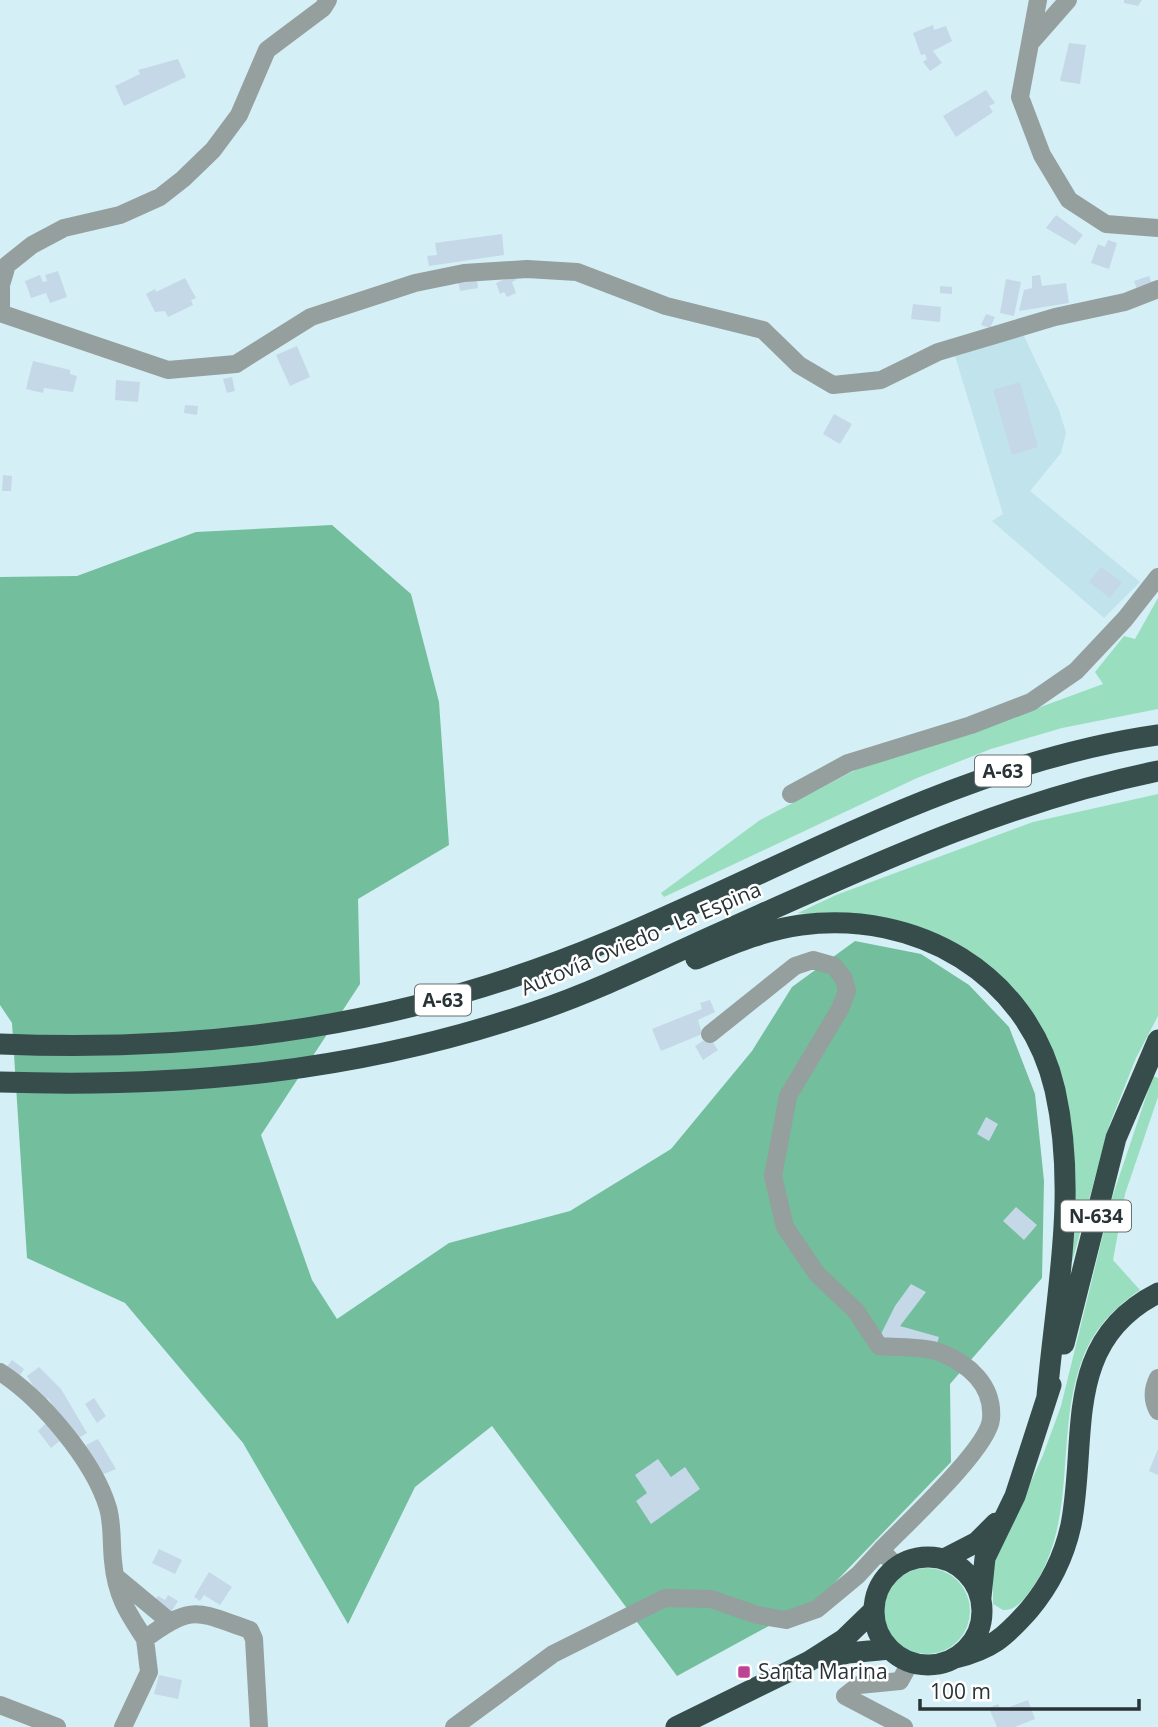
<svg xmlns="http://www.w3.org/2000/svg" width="1158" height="1727" viewBox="0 0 1158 1727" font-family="'Open Sans',sans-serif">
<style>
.built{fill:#c0e3ec}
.green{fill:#99dfbf}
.forest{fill:#73be9d}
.building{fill:#c5d8e7}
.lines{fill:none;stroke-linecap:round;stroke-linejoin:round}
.minor{stroke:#949f9e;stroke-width:18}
.highway{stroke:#364d4b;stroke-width:21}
.poi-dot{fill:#bc4396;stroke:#fff;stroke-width:2.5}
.labels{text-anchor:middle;stroke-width:5;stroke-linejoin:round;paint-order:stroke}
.shield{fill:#fff;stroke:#697072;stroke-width:2}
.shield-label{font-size:19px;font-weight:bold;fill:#293336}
.street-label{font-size:21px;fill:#293336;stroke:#fff}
.poi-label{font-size:21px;fill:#293336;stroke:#fff;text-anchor:start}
</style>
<rect width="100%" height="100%" fill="#d4eff5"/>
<path class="built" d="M1023 334 1059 410 1066 433 1061 453 1030 491 1140 582 1104 618 992 521 1003 514 955 356Z"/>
<path class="green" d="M1158 598V709L1062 728 991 749 917 778 664 897 661 893 760 820 859 768 1005 720 1103 684 1095 672 1124 636 1135 639Z
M1158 794V1016L1136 1058 1109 1126 1072 1262H1069L1061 1084 962 948 937 934 909 925 798 913 836 895 1033 822Z
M1153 1076 1158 1078V1097L1125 1194 1113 1260 1140 1290C1112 1309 1092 1331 1081 1363 1054 1439 1080 1525 1028 1594 1021 1602 1015 1611 1003 1610L993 1604V1565L1043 1455 1061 1406 1112 1198Z
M884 1611a43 43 0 1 1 86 0a43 43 0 1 1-86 0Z"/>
<path class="forest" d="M332 525 411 594 439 702 449 845 358 899 360 984 261 1135 312 1280 337 1319 449 1243 570 1211 671 1149 752 1051 792 987 855 941 921 954 969 985 1009 1027 1035 1094 1044 1181 1042 1278 950 1384 951 1462 820 1598 677 1676 492 1426 415 1487 348 1624 243 1443 125 1303 27 1258 12 1023 0 1005V577L77 576 196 532Z"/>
<path class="building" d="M1124 0H1142L1138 6 1124 3Z
M933 25 934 30 946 26 952 41 933 51 942 63 930 71 923 62 927 59 925 54 921 55 913 33Z
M1069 43 1086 45 1080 84 1060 81Z
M178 59 186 77 124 106 115 86 140 74 138 70Z
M986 90 995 103 989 106 993 112 956 137 943 116Z
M1056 215 1083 235 1075 245 1046 228Z
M502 234 504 255 429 266 427 256 437 255 435 243Z
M1108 240 1117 243 1109 269 1091 263 1098 244 1105 247Z
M58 271 67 297 50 303 46 293 31 298 25 281 40 275 43 282 47 281 45 275Z
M514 275 516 280 512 282 516 293 507 297 504 292 500 294 496 283Z
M1040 275 1042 286 1066 283 1069 303 1019 311 1024 290 1032 288V276Z
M476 276 478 288 460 291 458 280Z
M1149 276 1153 286 1138 292 1134 281Z
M185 278 196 298 191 300 193 305 168 317 165 311 155 312 146 294 155 289 156 292Z
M1006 279 1021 282 1014 316 1000 313Z
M940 286 952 287V294L940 293Z
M913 304 941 307 940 322 911 319Z
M986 314 995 317 990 328 981 325Z
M297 346 310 377 290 386 276 355Z
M33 361 70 370V374L77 376 73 392 44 388 43 393 26 389Z
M232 377 235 391 227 393 223 379Z
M116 380 140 382 138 402 115 400Z
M1020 382 1038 447 1012 455 993 390Z
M185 405 198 406 197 415 184 413Z
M834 414 852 424 840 444 823 434Z
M3 475 12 476 11 491H2Z
M1101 567 1122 582 1110 598 1089 582Z
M710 1000 715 1012 698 1020 702 1034 661 1051 652 1029 702 1009 700 1003Z
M709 1037 718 1050 703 1060 695 1046Z
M986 1117 998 1124 989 1141 977 1134Z
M1016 1207 1037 1225 1024 1240 1003 1221Z
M911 1284 926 1292 900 1326 939 1337 935 1350 879 1338 895 1306Z
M12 1360 24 1369 18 1378 5 1369Z
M39 1367 61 1389 87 1433 75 1440 48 1398 43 1401 27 1376Z
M94 1398 106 1416 97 1423 85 1404Z
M47 1422 61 1440 51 1448 38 1431Z
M98 1439 116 1469 99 1476 86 1445Z
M1158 1449V1475L1149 1471Z
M658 1459 671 1477 685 1467 700 1489 651 1524 636 1501 647 1493 635 1475Z
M159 1549 182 1560 175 1574 152 1563Z
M209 1572 232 1587 220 1605 204 1595 200 1601 194 1597Z
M168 1595 178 1601 171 1612 154 1602 158 1596 165 1600Z
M159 1675 182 1680 178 1699 154 1694Z
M1028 1700 1035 1719 1015 1727H997L989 1708 998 1704 1001 1710Z"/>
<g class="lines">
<path class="minor" d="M1038 0 1020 97 1042 155 1069 200 1106 224 1158 228
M1032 41 1068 0
M0 313 168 370 236 364 311 317 415 283 464 273 527 269 577 272 666 306 763 330 799 365 833 385 881 380 938 352 1055 317 1125 302 1158 289
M1 313V285L7 265 32 245 64 228 120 215 160 197 183 179 213 150 239 115 267 50 323 8 328 0
M791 794 848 763 971 725 1031 702 1076 671 1125 619 1158 577
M710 1034 795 966 813 960 834 966 844 979 847 991 840 1009 788 1096 773 1176 785 1227 817 1274 856 1311 879 1346C898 1348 921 1346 939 1352 968 1363 994 1385 991 1419 989 1448 904 1526 881 1550
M0 1372C41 1398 94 1461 108 1508 113 1526 111 1543 113 1561 116 1595 127 1612 145 1639
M1158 1378C1152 1390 1152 1400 1158 1411
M116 1577 169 1621
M0 1705 57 1727
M123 1727 149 1672 145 1639C193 1603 197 1612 250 1630L254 1639 259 1727
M454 1727 553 1654 665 1598 711 1599 757 1615 786 1620 817 1609 858 1575 881 1550 895 1565
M904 1727 845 1696 859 1685 900 1681 910 1663"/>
<path class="highway" d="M696 959C730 945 764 930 801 925 916 910 1028 973 1055 1090 1078 1193 1056 1294 1047 1396
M0 1044C214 1053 408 1025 607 942 788 867 961 763 1158 735
M0 1082C186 1088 357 1072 534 1012 594 992 651 964 708 938 857 872 997 804 1158 771
M1064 1344 1116 1138 1158 1040
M874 1611a54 54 0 1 1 108 0a54 54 0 1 1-108 0Z
M944 1559 977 1542 996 1523
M981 1597 985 1558 1015 1496 1051 1385
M955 1658C992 1649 1005 1637 1029 1610 1050 1585 1064 1557 1071 1525 1088 1438 1061 1342 1158 1293
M823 1659 848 1653 890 1649
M676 1727 808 1662 844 1639 874 1610"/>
</g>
<rect class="poi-dot" x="737" y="1665" width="14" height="14" rx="3.5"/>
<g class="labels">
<g class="shield">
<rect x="975" y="755.5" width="56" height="31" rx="5"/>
<rect x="415" y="984.5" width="56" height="31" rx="5"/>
<rect x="1061" y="1200.5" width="70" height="31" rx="5"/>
</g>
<g class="shield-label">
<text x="1003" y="778">A-63</text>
<text x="443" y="1007">A-63</text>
<text x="1096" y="1223">N-634</text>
</g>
<g class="street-label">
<text transform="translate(641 939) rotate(-23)" y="7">Autovía Oviedo - La Espina</text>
</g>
<g class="poi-label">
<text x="758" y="1679">Santa Marina</text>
</g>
</g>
<path d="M920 1699v10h219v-10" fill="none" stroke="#293336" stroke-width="3.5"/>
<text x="930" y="1699" font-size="21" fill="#293336" stroke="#ffffff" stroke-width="5" paint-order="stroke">100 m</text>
</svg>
